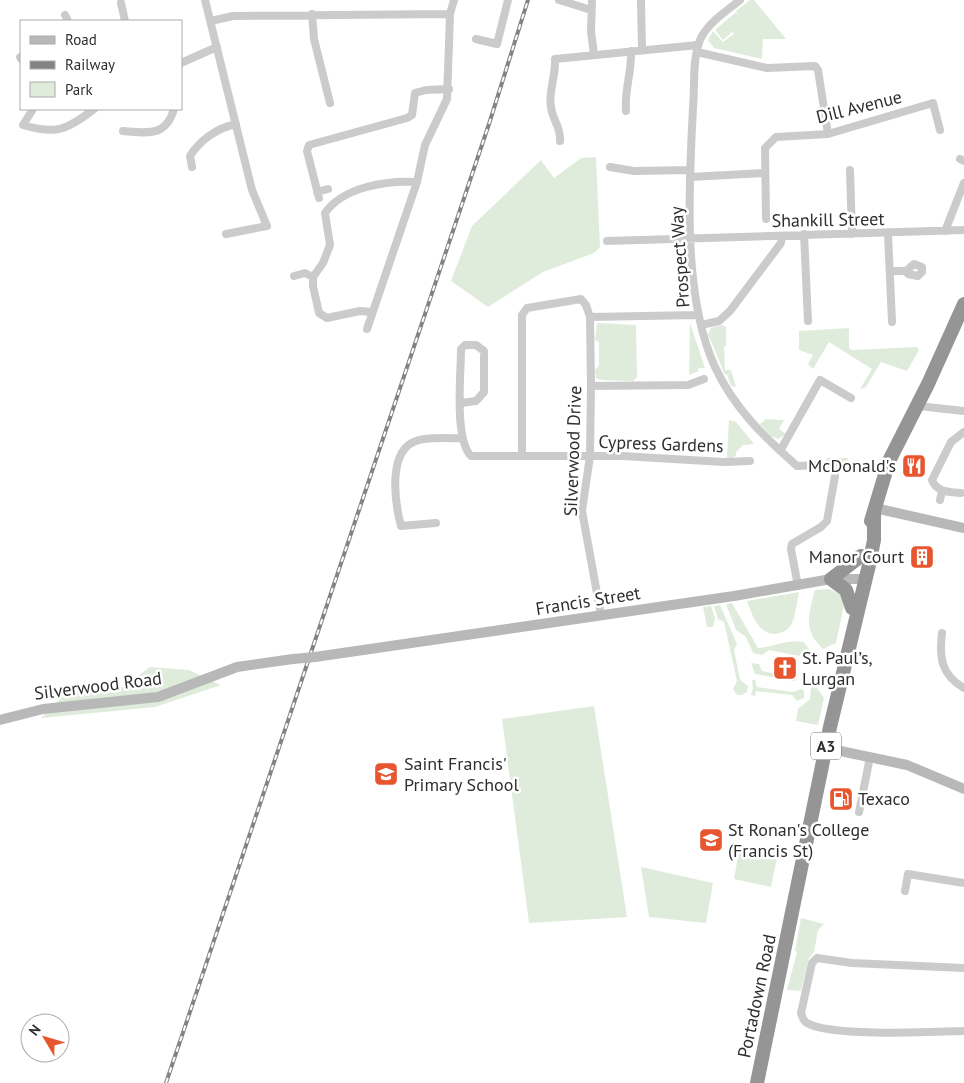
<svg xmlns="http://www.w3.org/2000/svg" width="964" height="1083" viewBox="0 0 964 1083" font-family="'PT Sans',sans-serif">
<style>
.green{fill:#dfecdb}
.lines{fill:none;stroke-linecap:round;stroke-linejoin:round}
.street{stroke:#cbcbcb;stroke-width:8}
.secondary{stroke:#b8b8b8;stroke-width:10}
.highway{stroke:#959595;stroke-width:14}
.rail-casing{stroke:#838383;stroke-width:4}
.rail{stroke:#fff;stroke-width:2;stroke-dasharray:5.5;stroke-linecap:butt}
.secondary-bridge{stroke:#b8b8b8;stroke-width:10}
.labels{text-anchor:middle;stroke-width:5;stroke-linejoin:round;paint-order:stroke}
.shield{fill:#fff;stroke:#6d6d6d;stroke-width:1}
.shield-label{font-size:16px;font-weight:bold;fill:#2e2e2e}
.street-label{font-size:18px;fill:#2e2e2e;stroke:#fff}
.poi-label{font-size:18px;fill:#2e2e2e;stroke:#fff;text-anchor:start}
</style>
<rect width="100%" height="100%" fill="#fff"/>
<path class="green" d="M750 0H754L786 39H763L762 59 714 48 708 40 713 31 723 42 734 34 732 32 723 40 715 30 736 12 745 22 736 11Z
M596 157 600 247 594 253 543 272 488 307 451 281 472 226 541 160 554 178 581 158Z
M597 323 636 325 637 377 633 381 602 380 596 378 595 370 599 366V342L595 340Z
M690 323 705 368H698L699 371 689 375Z
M722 325 726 327V345L724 347 725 370H731L736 387 731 386 727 374 725 375 708 334 711 328Z
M849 328V348L852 350 917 347 919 350 907 371 881 362 865 388 860 389 872 369 829 342 813 369 808 364 813 355 799 350V331Z
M766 419 784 420 779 429 785 433V435L778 439 771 436 760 424Z
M729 420 736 422 754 444 743 445 736 452V456L729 459 727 457Z
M827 458H848L846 469 829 474 828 468 824 465Z
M829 589 841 594 845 600 836 643 823 649C802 630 809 614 815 590Z
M799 592C797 602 796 614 792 623 789 629 786 631 780 633 760 639 752 615 747 601Z
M732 603 758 648C774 647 788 639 804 642L813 655 811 663 809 659 805 658 808 653 804 650 799 656 769 650 762 655 753 653 746 637 736 630 726 604Z
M720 605 737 644 734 650 740 680 748 686 747 692 742 695H737L733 689 737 681 724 622 718 619 714 606Z
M711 606 715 618 713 627H707L703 607Z
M751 663 759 664 762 671 796 678 795 681 755 674Z
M150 667 189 670 221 685 155 707 41 718 63 696 80 689 123 687Z
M752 680H755L757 687 793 692 801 689 804 691V698L797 701 792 695 756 691 755 696 751 695 753 688Z
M814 684 824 698 818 725 796 721 798 709 810 699 811 687Z
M594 706 627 917 529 923 502 719Z
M740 845 778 853 771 887 734 879Z
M641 867 713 883 706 923 649 917Z
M801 918 824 924 818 930 814 952 809 958 801 991 787 990 797 952 795 951Z"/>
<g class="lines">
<path class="street" d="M205 0 252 190 267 226 226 234
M559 0 591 10
M641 0 642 49
M740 0C727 11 707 23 700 40 692 60 695 87 693 108 689 186 682 295 715 367 734 408 764 437 797 466L818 465
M592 2 591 31 594 55
M121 3 125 21
M312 14 314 39 330 103
M65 15 68 21
M211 21 233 16 450 14
M476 39 497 44 508 0
M697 52 767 68 815 66 818 70 828 134
M20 57 21 59
M181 63 217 47
M33 109 23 125C56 135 67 130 94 109
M626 111C624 91 632 72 631 51
M123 131C148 133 166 137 174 109
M560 141C561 126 553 122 551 107 548 93 556 76 555 59L698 45
M960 159 964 161
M192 167 190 156C200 140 217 128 236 124
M610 167 634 171 690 170
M850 170 852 234
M690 177 765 173
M317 192 328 189
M319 198 307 151 309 145 407 118 412 115 415 93 426 90 449 89
M766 219 765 148 776 137 828 134 933 103 940 130
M945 231 964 183
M804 234 808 321
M888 234 892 322
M607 241 964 230
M890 271H906L914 264 922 267V272L918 276 908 274 906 271
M294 276 305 273 313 277
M372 312 360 311 327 318 319 313 313 286V277L323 263 330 245 325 213C343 187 387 180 417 182
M590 317 698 315
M701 325 719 321 730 311 781 243 782 236
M367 329 417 182 425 145 447 99 450 14 454 0
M591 386 688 385 704 379
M461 403 476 401 484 392V351L476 345H465L461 349C461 375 454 438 471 456H622L724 462 750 461
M918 406 964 411
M780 451 820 380 851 398
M522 456V315L527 308 581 299 586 305 590 317 591 386 590 456 582 511 601 615
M961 493C950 492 936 492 932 480L951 442 964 432
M940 500 942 490
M436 523 401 526C395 503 387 451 416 441 429 436 449 439 462 438
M798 586 791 549 792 544 821 527 827 521 835 476
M942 633C939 657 941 675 964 688
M859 812 870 757
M905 891 908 874 964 883
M964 968 852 963 817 958 812 963 801 1013C803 1018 803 1021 807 1023 831 1037 932 1032 964 1031"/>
<path class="secondary" d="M875 508 964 528
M315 657 734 596 831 579H866
M0 720 43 709 158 697 237 667 293 659
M826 748 907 765 964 789"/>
<path class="highway" d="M871 521 889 461 928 384 964 304
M852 608 846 590 831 579 861 556
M757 1083 830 727 869 565 874 540V512"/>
<defs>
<path id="rail" d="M166 1083 489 124 528 0"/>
</defs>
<use href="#rail" class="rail-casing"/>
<use href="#rail" class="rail"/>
<path class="secondary-bridge" d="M293 659 315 657"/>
</g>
<defs>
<symbol id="restaurant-square" viewBox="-11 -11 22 22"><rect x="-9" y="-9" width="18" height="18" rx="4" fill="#e7562e" stroke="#fff"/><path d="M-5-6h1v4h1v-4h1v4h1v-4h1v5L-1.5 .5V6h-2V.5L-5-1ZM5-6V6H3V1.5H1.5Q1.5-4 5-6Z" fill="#fff"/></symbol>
<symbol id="building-square" viewBox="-11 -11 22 22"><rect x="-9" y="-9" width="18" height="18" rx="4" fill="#e7562e" stroke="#fff"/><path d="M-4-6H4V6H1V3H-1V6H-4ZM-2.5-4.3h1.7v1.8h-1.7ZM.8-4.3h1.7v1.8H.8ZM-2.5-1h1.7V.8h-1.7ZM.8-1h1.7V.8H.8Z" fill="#fff"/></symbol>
<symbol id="church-square" viewBox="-11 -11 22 22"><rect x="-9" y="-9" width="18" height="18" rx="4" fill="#e7562e" stroke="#fff"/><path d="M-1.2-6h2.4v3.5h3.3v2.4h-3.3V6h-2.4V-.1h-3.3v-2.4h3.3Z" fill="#fff"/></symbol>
<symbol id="school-square" viewBox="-11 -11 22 22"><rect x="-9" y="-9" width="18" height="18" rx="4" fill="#e7562e" stroke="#fff"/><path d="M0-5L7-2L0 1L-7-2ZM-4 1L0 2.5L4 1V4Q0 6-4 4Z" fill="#fff"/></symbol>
<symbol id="fuel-square" viewBox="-11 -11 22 22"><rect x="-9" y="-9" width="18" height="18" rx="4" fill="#e7562e" stroke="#fff"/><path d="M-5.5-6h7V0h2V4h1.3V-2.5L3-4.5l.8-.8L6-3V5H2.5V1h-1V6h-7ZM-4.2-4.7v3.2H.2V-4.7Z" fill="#fff"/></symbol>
</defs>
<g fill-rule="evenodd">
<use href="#restaurant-square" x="900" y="452" width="28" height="28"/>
<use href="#building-square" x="908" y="543" width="28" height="28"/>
<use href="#church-square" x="771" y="654" width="28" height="28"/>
<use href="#school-square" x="372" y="760" width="28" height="28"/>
<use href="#fuel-square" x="827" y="785" width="28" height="28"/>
<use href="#school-square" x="697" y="826" width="28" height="28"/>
</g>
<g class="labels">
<rect class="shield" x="811" y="732.5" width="30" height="27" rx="4"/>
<g class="shield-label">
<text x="826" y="752">A3</text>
</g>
<g class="street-label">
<text transform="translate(859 107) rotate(-14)" y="6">Dill Avenue</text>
<text transform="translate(828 220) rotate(-1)" y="6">Shankill Street</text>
<text transform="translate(680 257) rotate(-94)" y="6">Prospect Way</text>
<text transform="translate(661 444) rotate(2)" y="6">Cypress Gardens</text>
<text transform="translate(573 451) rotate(-88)" y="6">Silverwood Drive</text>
<text transform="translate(588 601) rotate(-9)" y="6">Francis Street</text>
<text transform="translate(98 686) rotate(-7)" y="6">Silverwood Road</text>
<text transform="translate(757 996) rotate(-78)" y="6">Portadown Road</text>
</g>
<g class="poi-label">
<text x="896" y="472" text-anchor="end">McDonald's</text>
<text x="904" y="563" text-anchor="end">Manor Court</text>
<text x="802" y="664">St. Paul’s,<tspan x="802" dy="21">Lurgan</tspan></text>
<text x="404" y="770">Saint Francis'<tspan x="404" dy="21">Primary School</tspan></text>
<text x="858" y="805">Texaco</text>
<text x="728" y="836">St Ronan's College<tspan x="728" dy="21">(Francis St)</tspan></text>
</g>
</g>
<rect x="20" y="20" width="162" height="90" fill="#ffffff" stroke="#ababab"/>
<rect x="30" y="36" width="25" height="8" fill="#b8b8b8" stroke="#ababab"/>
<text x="65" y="45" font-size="15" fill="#2e2e2e">Road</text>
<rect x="30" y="61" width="25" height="8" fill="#838383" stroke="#ababab"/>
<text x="65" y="70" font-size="15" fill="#2e2e2e">Railway</text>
<rect x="30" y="82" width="25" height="15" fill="#dfecdb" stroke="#ababab"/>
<text x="65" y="95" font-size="15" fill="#2e2e2e">Park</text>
<g transform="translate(45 1038) rotate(308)"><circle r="24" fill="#ffffff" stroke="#ababab"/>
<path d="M0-4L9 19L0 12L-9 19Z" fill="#e7562e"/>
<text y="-8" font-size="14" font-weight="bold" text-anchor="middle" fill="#2e2e2e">N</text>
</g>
</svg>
